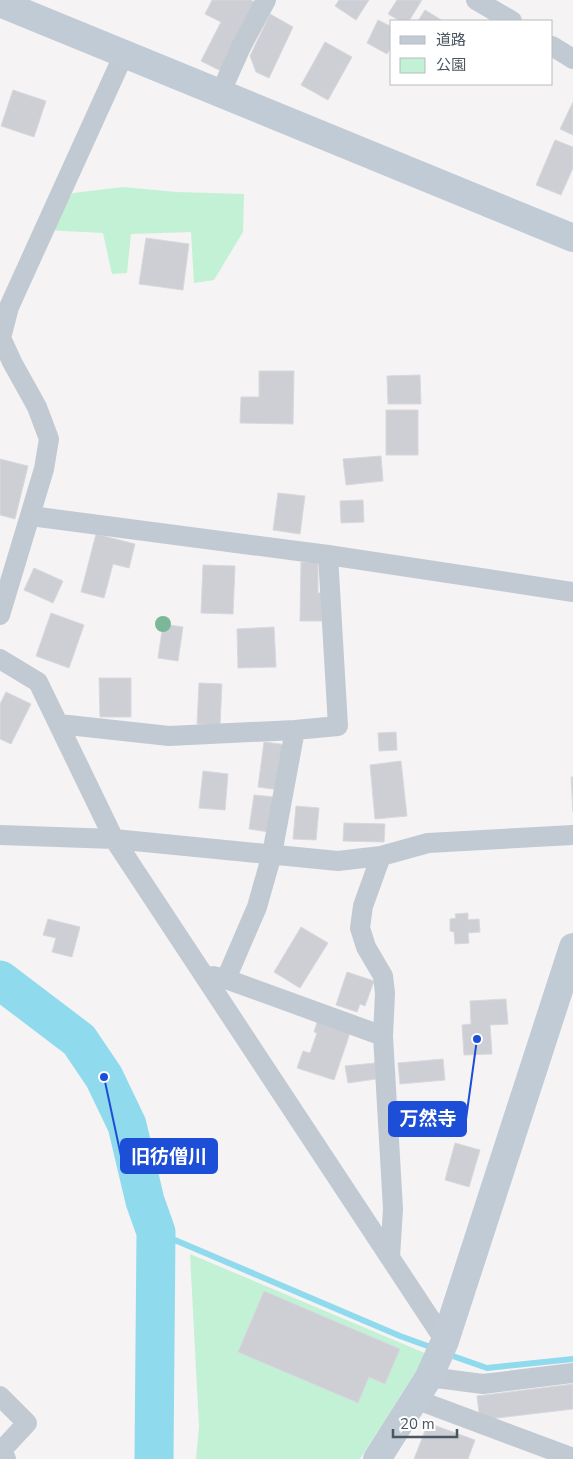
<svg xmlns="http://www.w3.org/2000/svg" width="573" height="1459" viewBox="0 0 573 1459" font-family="'Nunito Sans','Noto Sans JP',sans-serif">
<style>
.green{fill:#c3f1d5}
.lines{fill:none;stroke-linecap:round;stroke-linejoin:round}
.stream{stroke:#90daee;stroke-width:6}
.river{stroke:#90daee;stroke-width:39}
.building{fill:#cdcfd5;stroke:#d7d9de}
.street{stroke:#c1cad2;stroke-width:20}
.secondary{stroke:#c1cbd6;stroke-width:28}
.tree{fill:#7bb799}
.leader{fill:none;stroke:#1d4ed8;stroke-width:2}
.callout-dot{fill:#1d4ed8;stroke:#fff;stroke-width:2}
.callout{fill:#1d4ed8;stroke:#1d4ed8;stroke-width:2}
.callout-label{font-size:19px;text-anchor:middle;font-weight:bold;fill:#fff}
</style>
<rect width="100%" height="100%" fill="#f5f3f3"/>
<path class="green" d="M123 187 176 192 244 194 243 232 214 280 194 283 191 232 131 234 127 273 112 274 103 233 44 230 73 193Z
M190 1254 427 1354 360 1459H196L199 1426Z"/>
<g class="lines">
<path class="stream" d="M156 1232 400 1336 436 1349
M447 1354 487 1368 573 1359"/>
<path class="river" d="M0 980 79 1040 104 1077 127 1125 145 1201 156 1232 154 1459"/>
</g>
<path class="building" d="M212 0H251L258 4 223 72 201 61 221 22 205 14Z
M339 0H369L356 20 335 6Z
M397 0H422L409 21H400L388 14Z
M425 10 443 21H418Z
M270 14 293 27 269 78 256 72 250 56Z
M378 20 392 27V46L387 54 367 43Z
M325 42 352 57 328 100 301 85Z
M13 90 46 101 34 137 1 126Z
M573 102V135L560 129Z
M555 140 573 147V168L561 195 536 185Z
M146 238 189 244 183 290 139 284Z
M259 371H294L293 424 240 423 241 397H259Z
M420 375 421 404H388L387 376Z
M386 410H418V455H386Z
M381 456 383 481 346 485 343 459Z
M0 459 28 466 15 519 0 515Z
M278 493 305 496 300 534 273 530Z
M363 500 364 522 341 523 340 501Z
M96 534 135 544 129 568 113 564 104 598 81 592Z
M301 562 318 563V593H327L326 621H300Z
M203 565 235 566 233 614 201 613Z
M34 568 63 581 53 603 24 590Z
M51 613 84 625 69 668 36 656Z
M163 624 183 627 178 661 158 658Z
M274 627 276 667 238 668 237 629Z
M99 678H131V717H100Z
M199 683 222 684 220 725 197 724Z
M6 692 31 704 11 744 0 739V704Z
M396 732 397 750 379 751 378 733Z
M264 742 287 745 280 790 258 787Z
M401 761 407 816 375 819 370 765Z
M203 771 228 774 225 810 199 808Z
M571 777H573V812Z
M254 795 275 797 269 832 249 829Z
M296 806 319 808 316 840 293 839Z
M344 823 385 824 384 842 343 841Z
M468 913V920L479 919 480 932 468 933 469 943 455 944 454 932 450 931V919L456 918 455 914Z
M48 919 80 927 72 957 52 952 56 938 43 935Z
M301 927 328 943 300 988 274 972Z
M347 972 374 981 365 1006 360 1004 357 1012 336 1005Z
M506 999 508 1024 490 1025 492 1054 464 1055 462 1025 471 1024 470 1001Z
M318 1019 351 1030 334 1080 297 1068 303 1051 310 1053 317 1033 314 1032Z
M443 1059 445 1080 400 1084 398 1063Z
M375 1063 376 1079 348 1083 345 1066Z
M455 1143 480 1150 469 1187 445 1180Z
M264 1291 400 1349 385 1384 369 1377 358 1403 238 1352Z
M573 1384V1409L480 1420 477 1396Z
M428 1423 475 1440 468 1459H414Z"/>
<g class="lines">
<path class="street" d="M476 0 512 21
M552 46 573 59
M220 94 241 47 266 0
M31 516 328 555 573 592
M0 615 44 469 49 439 37 407 12 362 1 338 9 307 124 54
M0 659 38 682 114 839 445 1341
M59 724 169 736 295 730 338 726 328 555
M0 835 114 839 338 861 381 856 428 843 573 835
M381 856 363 906 360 928 366 947 383 976 385 993 383 1036 393 1209 390 1257
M213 976 226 979 383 1036
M226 979 257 907 272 854 295 730
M429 1377 483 1384 573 1373
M0 1396 27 1423 2 1450 6 1459
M415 1399 573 1458"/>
<path class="secondary" d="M0 3 573 238
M377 1459 429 1377 445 1341 573 947"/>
</g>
<circle class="tree" cx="163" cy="624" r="8"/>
<path class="leader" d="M477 1039L466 1119M104 1077L121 1156"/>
<g class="callout-dot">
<circle cx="477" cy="1039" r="5"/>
<circle cx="104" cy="1077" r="5"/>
</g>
<g class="callout">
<rect x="389" y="1102" width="77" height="34" rx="5"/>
<rect x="121" y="1139" width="96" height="34" rx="5"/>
</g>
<g class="callout-label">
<text x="428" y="1125">万然寺</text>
<text x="169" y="1163">旧彷僧川</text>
</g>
<rect x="390" y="20" width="162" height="65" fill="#ffffff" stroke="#b7bbc0"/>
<rect x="400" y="36" width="25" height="8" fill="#c1cbd6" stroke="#b7bbc0"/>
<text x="436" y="45" font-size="15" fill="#4a5661">道路</text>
<rect x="400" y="58" width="25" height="15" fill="#c3f1d5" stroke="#b7bbc0"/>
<text x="436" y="70" font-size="15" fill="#4a5661">公園</text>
<path d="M393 1429v8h64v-8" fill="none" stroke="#4a5661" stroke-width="2.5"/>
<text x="400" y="1429" font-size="15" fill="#4a5661" stroke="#ffffff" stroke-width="4" paint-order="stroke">20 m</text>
</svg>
